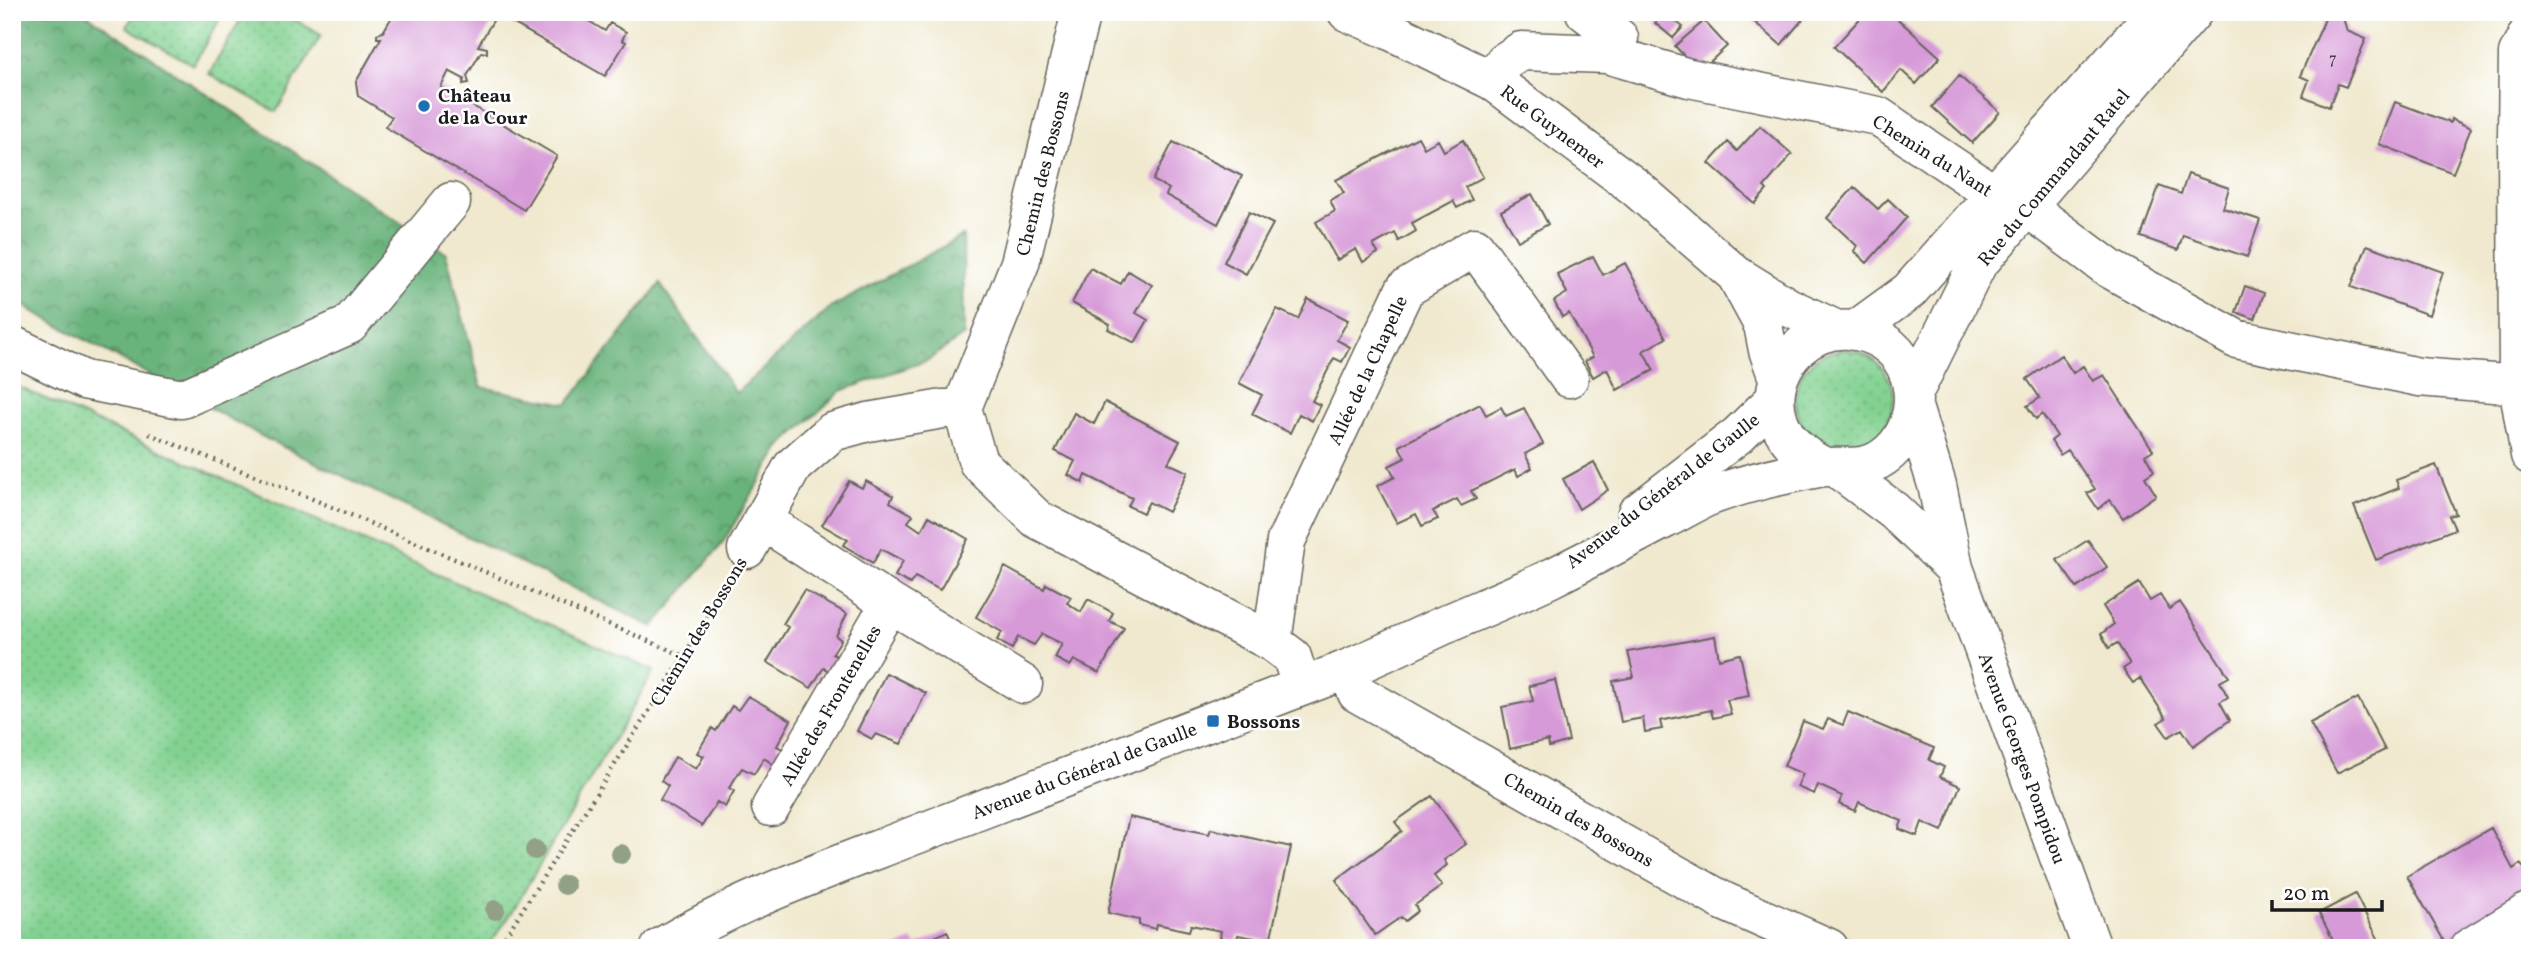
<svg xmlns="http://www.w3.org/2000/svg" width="2542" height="960" viewBox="0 0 2542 960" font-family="Vollkorn,serif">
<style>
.grass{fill:url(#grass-dots);stroke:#4f7656;stroke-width:2}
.forest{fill:url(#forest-crowns);stroke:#42684c;stroke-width:2}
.building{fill:#d79ad8}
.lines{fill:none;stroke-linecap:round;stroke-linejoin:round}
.minor-casing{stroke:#66645b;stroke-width:41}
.path{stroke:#66645b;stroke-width:4.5;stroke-dasharray:2 5;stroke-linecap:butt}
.minor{stroke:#fff;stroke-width:38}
.tree{fill:#92a086}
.poi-dot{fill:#1f6fb2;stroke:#fff;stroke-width:2.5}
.labels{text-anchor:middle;stroke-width:5;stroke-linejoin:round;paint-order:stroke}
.number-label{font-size:16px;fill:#4b3c4b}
.poi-label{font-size:19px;font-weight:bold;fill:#1c1c1c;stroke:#fff;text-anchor:start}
.street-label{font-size:19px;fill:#1c1c1c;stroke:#fff}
</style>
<defs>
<pattern id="grass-dots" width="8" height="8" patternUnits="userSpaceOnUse" patternTransform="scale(1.75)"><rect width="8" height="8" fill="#82d191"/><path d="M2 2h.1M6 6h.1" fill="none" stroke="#70b37c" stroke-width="1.8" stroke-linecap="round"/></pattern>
<pattern id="forest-crowns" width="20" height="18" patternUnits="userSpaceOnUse" patternTransform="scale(1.75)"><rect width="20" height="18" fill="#69b37b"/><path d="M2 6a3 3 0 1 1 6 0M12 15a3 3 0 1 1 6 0" fill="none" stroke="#569164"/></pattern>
</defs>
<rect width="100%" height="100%" fill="#fff"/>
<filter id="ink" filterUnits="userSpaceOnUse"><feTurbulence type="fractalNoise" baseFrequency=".0143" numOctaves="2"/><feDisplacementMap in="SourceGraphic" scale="14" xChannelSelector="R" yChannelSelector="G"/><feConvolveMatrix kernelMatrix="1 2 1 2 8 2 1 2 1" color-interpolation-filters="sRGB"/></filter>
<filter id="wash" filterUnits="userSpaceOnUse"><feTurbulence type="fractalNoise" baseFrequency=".00686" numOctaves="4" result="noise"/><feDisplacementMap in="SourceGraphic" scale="28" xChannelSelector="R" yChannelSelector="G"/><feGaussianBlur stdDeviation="1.57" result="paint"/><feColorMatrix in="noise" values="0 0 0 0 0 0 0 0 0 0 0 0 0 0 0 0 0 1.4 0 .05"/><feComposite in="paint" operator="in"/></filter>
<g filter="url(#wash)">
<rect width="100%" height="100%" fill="#f0e9cf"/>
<path class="grass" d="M135 12H224L193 65 127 27Z
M245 12H282L321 35 276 112 209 74Z
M1795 399a49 49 0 1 1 98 0a49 49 0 1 1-98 0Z
M12 384 654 671 510 915 487 948H12Z"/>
<path class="forest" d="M12 12H83L446 253 481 387 567 404 660 284 736 393 830 308 963 236 964 335 928 360 841 391 781 446 722 544 653 627 267 439 12 300Z"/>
<g id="blocks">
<path class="building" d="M395 12H574L605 31 610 23 626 32 622 40 626 42 605 76 497 14 478 46 487 48V53L481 52 467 76 469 83 463 84 464 79 449 71 441 87 557 156 524 210 385 127 392 117 358 96 356 82 381 38H377V34L383 32Z
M1664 12 1683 27 1673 38 1655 23Z
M1743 12H1809L1781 45Z
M1866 12H1885L1888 16 1891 13 1940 57 1916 84 1901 70 1883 92 1834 47Z
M2328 12 2343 18 2347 31 2366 39 2346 87 2338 84 2329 107 2303 96 2309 80 2300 76Z
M1704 21 1727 46 1699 72 1675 46Z
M1959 76 2000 112 1972 143 1932 107Z
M2395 102 2450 123 2451 119 2471 128 2453 173 2379 144Z
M1760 126 1792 154 1764 187 1767 190 1755 204 1709 163 1728 142 1737 151Z
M1418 137 1424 148 1438 140 1444 151 1463 140 1483 177 1465 187 1472 200 1457 208 1453 201 1412 223 1416 231 1399 241 1395 233 1373 245 1378 253 1363 262 1356 249 1337 260 1316 222 1335 211 1330 200 1344 193 1336 180Z
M1173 142 1242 176 1218 224 1166 195 1169 189 1153 180Z
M2188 174 2229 188 2223 208 2260 220 2247 257 2183 235 2178 250 2141 237 2159 186 2181 194Z
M1854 187 1878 209 1888 199 1907 217 1867 263 1854 251 1857 246 1827 218Z
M1532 194 1548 224 1518 241 1501 211Z
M1249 212 1273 224 1246 274 1224 262Z
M2367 245 2443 272 2429 315 2351 287Z
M1593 256 1603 275 1625 263 1666 338 1643 351 1654 370 1617 390 1607 369 1593 377 1585 361 1593 357 1569 313 1562 317 1554 301 1567 293 1557 274Z
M1090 268 1121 284 1128 271 1152 285 1136 313 1148 320 1135 343 1108 329 1110 324 1072 303Z
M2245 286 2264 293 2255 319 2236 312Z
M1308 299 1348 320 1337 340 1350 347 1342 362 1334 358 1312 401 1320 405 1312 421 1299 414 1290 433 1252 414 1262 395 1239 383 1277 309 1298 319Z
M2061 355 2073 373 2083 366 2093 381 2104 375 2153 450 2145 455 2154 471 2145 477 2156 495 2123 518 2110 500 2098 509 2087 493 2095 489 2068 450 2060 455 2051 441 2057 436 2042 414 2036 419 2027 406 2040 398 2027 379Z
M1105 402 1180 441 1168 463 1188 472 1168 512 1149 502 1143 513 1128 506 1132 498 1086 475 1083 483 1068 475 1075 461 1055 451 1074 413 1094 424Z
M1480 404 1486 415 1501 407 1506 416 1524 408 1543 444 1525 454 1532 468 1518 476 1515 469 1471 491 1476 499 1461 506 1457 499 1433 511 1438 519 1422 526 1416 514 1397 523 1377 486 1395 477 1389 466 1405 458 1399 446Z
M1594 462 1608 490 1579 509 1563 479Z
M2436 465 2456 514 2449 516 2455 529 2376 560 2354 506 2399 488 2396 480Z
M849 481 862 488 866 481 893 496 890 502 913 515 908 522 921 531 929 516 968 539 940 590 915 577 910 584 895 576 903 561 881 549 873 563 843 545 848 540 822 525Z
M2088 540 2107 567 2077 588 2057 560Z
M1005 567 1044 589 1046 584 1071 597 1067 603 1081 612 1088 599 1113 613 1109 621 1124 628 1099 673 1074 660 1070 666 1055 658 1062 644 1042 634 1034 645 1018 637 1012 649 997 640 1002 632 976 617Z
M2139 583 2150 601 2160 595 2169 609 2180 602 2229 677 2220 682 2228 697 2220 702 2230 720 2193 746 2182 729 2168 737 2158 723 2166 718 2140 678 2133 683 2123 669 2130 664 2117 643 2109 648 2101 634 2114 624 2103 606Z
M804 590 847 614 836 636 841 640 832 654 838 657 829 672 824 667 811 688 767 662 788 627 783 624Z
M1715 636 1719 659 1740 654 1749 696 1727 700 1731 714 1713 718 1711 710 1660 721 1662 729 1645 732 1643 718 1621 722 1613 681 1634 677 1628 652Z
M886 673 926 693 901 744 876 734 872 739 857 731Z
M1555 680 1569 741 1549 747 1548 740 1510 749 1502 707 1533 701 1529 686Z
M748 696 791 720 777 746 784 750 774 765 764 758 754 774 742 768 729 788 734 791 725 807 717 802 702 826 660 800 668 786 661 781 675 757 696 769 704 756 697 753 712 728 716 731 732 706 738 710Z
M2358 698 2385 750 2337 773 2310 723Z
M1848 712 1934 748 1929 760 1944 767 1940 777 1960 786 1942 831 1922 822 1917 836 1899 829 1902 821 1859 802 1855 811 1839 804 1842 796 1818 785 1814 794 1797 787 1803 774 1784 766 1803 721 1823 729 1828 719 1843 725Z
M1432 796 1466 844 1444 860 1447 865 1434 876 1442 886 1415 905 1418 911 1405 921 1401 917 1375 935 1336 880 1402 831 1395 822Z
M1129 817 1209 834 1211 829 1291 847 1270 941 1238 935 1237 941 1220 938 1221 931 1191 925 1189 931 1157 924 1156 929 1139 925V920L1108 913Z
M2491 828 2513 869 2520 864 2524 868 2530 864V904L2455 948H2448L2407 876Z
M2355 894 2383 948H2337L2319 913Z
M947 931 954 948H895L912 940 916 946Z"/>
</g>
</g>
<g filter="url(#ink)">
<use href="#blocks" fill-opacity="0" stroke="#66645b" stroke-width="2"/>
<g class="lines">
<defs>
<path id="minor" d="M1081 12 1020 263 962 408 978 462 1037 519 1272 642 1292 657 1301 687
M1347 12 1387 29 1493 81 1635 187 1736 275 1788 307 1837 330
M1585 12 1619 38 1607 54
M2530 30 2518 54 2517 136 2518 385 2530 455
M1493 81 1504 62 1521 51 1607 54 1689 78 1878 116 1985 188 2039 216 2110 269 2236 339 2419 377 2518 385
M1737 277 1763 325 1768 350 1778 378
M1854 331 1909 291 2156 12
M12 345 84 380 182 399 349 325 451 202
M1914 392 1977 265 2193 12
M1914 410 1937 485 1954 568 2092 948
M1838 469 1894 511 1954 568
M1637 513 1738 435 1775 399
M762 520 890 603
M747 549 793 466 832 432 868 422 943 409 962 408
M1272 642 1286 541 1405 289 1475 247 1569 378
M1347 669 1357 693 1723 901 1829 948
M771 807 890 603 1023 684
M660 948C738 900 833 867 918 834 1058 779 1200 727 1340 672 1374 658 1408 642 1442 626 1478 610 1515 595 1551 578 1589 559 1627 539 1665 519 1680 512 1695 502 1710 496 1745 483 1781 475 1818 468 1845 463 1864 475 1890 452 1925 420 1920 358 1875 337 1796 299 1724 419 1825 467
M2469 948 2530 911"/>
</defs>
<use href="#minor" class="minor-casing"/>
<path class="path" d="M149 434 308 497 684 656
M498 948 684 656 729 580"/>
<use href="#minor" class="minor"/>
</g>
<g class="tree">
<circle cx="535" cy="850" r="10"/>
<circle cx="621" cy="854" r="10"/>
<circle cx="565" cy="885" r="10"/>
<circle cx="495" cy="910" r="10"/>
</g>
</g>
<g class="poi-dot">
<circle cx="424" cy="106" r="7"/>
<rect x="1206" y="714" width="14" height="14" rx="3.5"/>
</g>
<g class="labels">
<g class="number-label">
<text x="2333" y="64">7</text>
</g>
<g class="poi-label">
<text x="438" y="102">Château<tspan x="438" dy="22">de la Cour</tspan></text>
<text x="1227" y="728">Bossons</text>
</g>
<g class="street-label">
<text transform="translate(1553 126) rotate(37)" y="7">Rue Guynemer</text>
<text transform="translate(1933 155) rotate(32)" y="7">Chemin du Nant</text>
<text transform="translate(1042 173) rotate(-76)" y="7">Chemin des Bossons</text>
<text transform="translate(2053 177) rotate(-50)" y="7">Rue du Commandant Ratel</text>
<text transform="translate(1367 370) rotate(-65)" y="7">Allée de la Chapelle</text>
<text transform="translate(1662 490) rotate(-38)" y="7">Avenue du Général de Gaulle</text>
<text transform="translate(698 631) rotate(-59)" y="7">Chemin des Bossons</text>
<text transform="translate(830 705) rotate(-60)" y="7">Allée des Frontenelles</text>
<text transform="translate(2023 758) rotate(70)" y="7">Avenue Georges Pompidou</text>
<text transform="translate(1084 770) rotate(-21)" y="7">Avenue du Général de Gaulle</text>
<text transform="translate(1579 819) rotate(30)" y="7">Chemin des Bossons</text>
</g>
</g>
<rect width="2542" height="960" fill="none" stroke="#fff" stroke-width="42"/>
<path d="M2272 900v10h110v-10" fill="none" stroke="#1c1c1c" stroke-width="3.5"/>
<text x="2283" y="900" font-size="21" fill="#1c1c1c" stroke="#ffffff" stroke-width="5" paint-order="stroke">20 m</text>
</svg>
